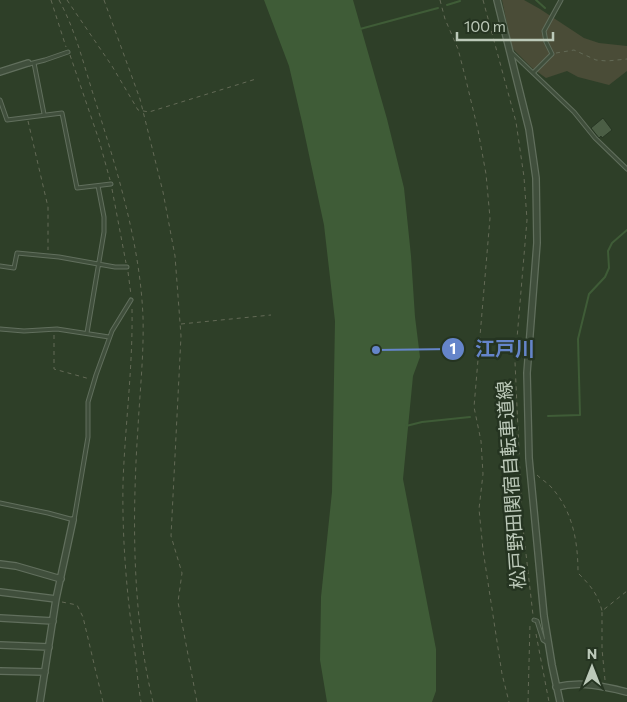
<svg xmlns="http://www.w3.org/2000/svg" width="627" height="702" viewBox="0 0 627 702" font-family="Commissioner,'Noto Sans JP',sans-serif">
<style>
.green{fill:#4a4c37}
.water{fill:#3f5c37}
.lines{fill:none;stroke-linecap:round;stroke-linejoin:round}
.stream{stroke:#3f5c37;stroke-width:2}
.building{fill:#4b5e45;stroke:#273623}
.lane-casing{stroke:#616f5d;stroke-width:5}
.street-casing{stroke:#616f5d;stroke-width:8}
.path{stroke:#636a56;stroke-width:1;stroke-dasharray:4 4;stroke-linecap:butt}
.lane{stroke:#404f3c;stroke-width:3}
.street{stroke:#404f3c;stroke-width:5.5}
.labels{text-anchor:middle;stroke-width:5;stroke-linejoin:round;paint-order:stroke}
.street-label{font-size:19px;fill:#bcc9b9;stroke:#253421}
.leader{fill:none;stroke:#6585ca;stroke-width:2}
.callout-dot{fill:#6585ca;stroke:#253421;stroke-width:2}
.mark-label{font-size:15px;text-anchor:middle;font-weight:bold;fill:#fff}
.callout-label{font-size:20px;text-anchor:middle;font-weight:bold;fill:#6585ca;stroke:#253421;stroke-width:5;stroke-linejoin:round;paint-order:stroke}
</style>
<rect width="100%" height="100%" fill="#2e3f28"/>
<path class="green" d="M502 0H524L540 9 584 38 599 43 627 46V71L609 85 578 77 567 71 546 78 532 68 512 48Z"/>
<path class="water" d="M264 0H353L387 119 404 188 411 256 415 317 420 357 413 376 403 479 436 649V691L432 702H327L320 660 321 597 332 492 335 321 324 225 302 122 289 66Z"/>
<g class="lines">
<path class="stream" d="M536 0 545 8
M447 5 460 1
M360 29 438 8
M548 416 580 415 578 339 589 294 605 277 609 268 608 251 612 243 627 230
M406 426 422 422 470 417"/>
</g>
<path class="building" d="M603 118 612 130 602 138 601 136 599 138 591 128Z"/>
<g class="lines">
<defs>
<path id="lane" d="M512 53 574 112 595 138 627 169
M34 63 44 114
M29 64 45 60 68 52
M533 73 552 54 546 42 544 31 561 0
M0 100 7 120 62 113 77 188 111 184
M0 266 14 268 17 253 59 257 115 267H127
M0 329 24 331 57 329 109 337
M87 333 104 232V217L98 186
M0 503 48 513 74 520 88 437V402L96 375 112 331 131 300
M534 620 537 621 543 640 548 643"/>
<path id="street" d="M497 0 529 129 536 178 537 243 527 373 529 458 544 616 552 665 560 702
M0 72 28 63
M0 564 16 566 61 579
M0 592 56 599
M0 618 53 621
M0 645 49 647
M0 671 45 672
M556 687C581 681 603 686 627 692
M40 702 56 599 73 520"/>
</defs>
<use href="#lane" class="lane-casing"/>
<use href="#street" class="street-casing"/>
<path class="path" d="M51 0 66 47
M59 0C76 31 84 66 95 100 117 170 140 243 143 317 144 354 140 390 138 427 132 517 132 614 153 702
M67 0 112 66 138 110 149 112 256 79
M104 0 140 99 163 192 175 256 181 336 171 536 182 573 178 602 197 702
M440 0 445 19 458 49 465 76 478 130 486 174 490 218 474 407 481 441 483 474 479 509 483 550 502 674 509 702
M483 0 516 122 524 177 527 220 515 362 522 519 533 615
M556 53 574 50 596 60 607 61 627 59
M70 55 99 140 110 180
M28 121 48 207V250
M112 189 126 263
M128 272 131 295
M132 309C133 368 125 425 123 483 122 541 127 597 135 653 137 670 138 686 141 702
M181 324 271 315
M54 335V369L90 379
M537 475C542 480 548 483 552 488 573 512 578 542 578 573 590 585 598 594 602 611
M62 602 77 605 83 617 103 702
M536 634 549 702
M605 680 602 649V611L627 591
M528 702 530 624"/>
<use href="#lane" class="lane"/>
<use href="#street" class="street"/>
</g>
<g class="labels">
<g class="street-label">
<text transform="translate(511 485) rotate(-94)" y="7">松戸野田関宿自転車道線</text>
</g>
</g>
<path class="leader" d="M376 350L453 349"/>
<g class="callout-dot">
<circle cx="376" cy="350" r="5"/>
<circle cx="453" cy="349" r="12"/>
</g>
<g class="mark-label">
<text x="453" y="354">1</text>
</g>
<g class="callout-label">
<text x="505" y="356">江戸川</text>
</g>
<g transform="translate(592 667)" stroke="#253421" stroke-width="4" paint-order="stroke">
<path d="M0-4L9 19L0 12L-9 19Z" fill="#bcc9b9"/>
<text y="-8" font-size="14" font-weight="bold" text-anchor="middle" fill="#bcc9b9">N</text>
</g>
<path d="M457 32v8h96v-8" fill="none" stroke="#bcc9b9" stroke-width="2.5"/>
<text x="464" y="32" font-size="15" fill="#bcc9b9" stroke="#253421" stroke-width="4" paint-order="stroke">100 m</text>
</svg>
